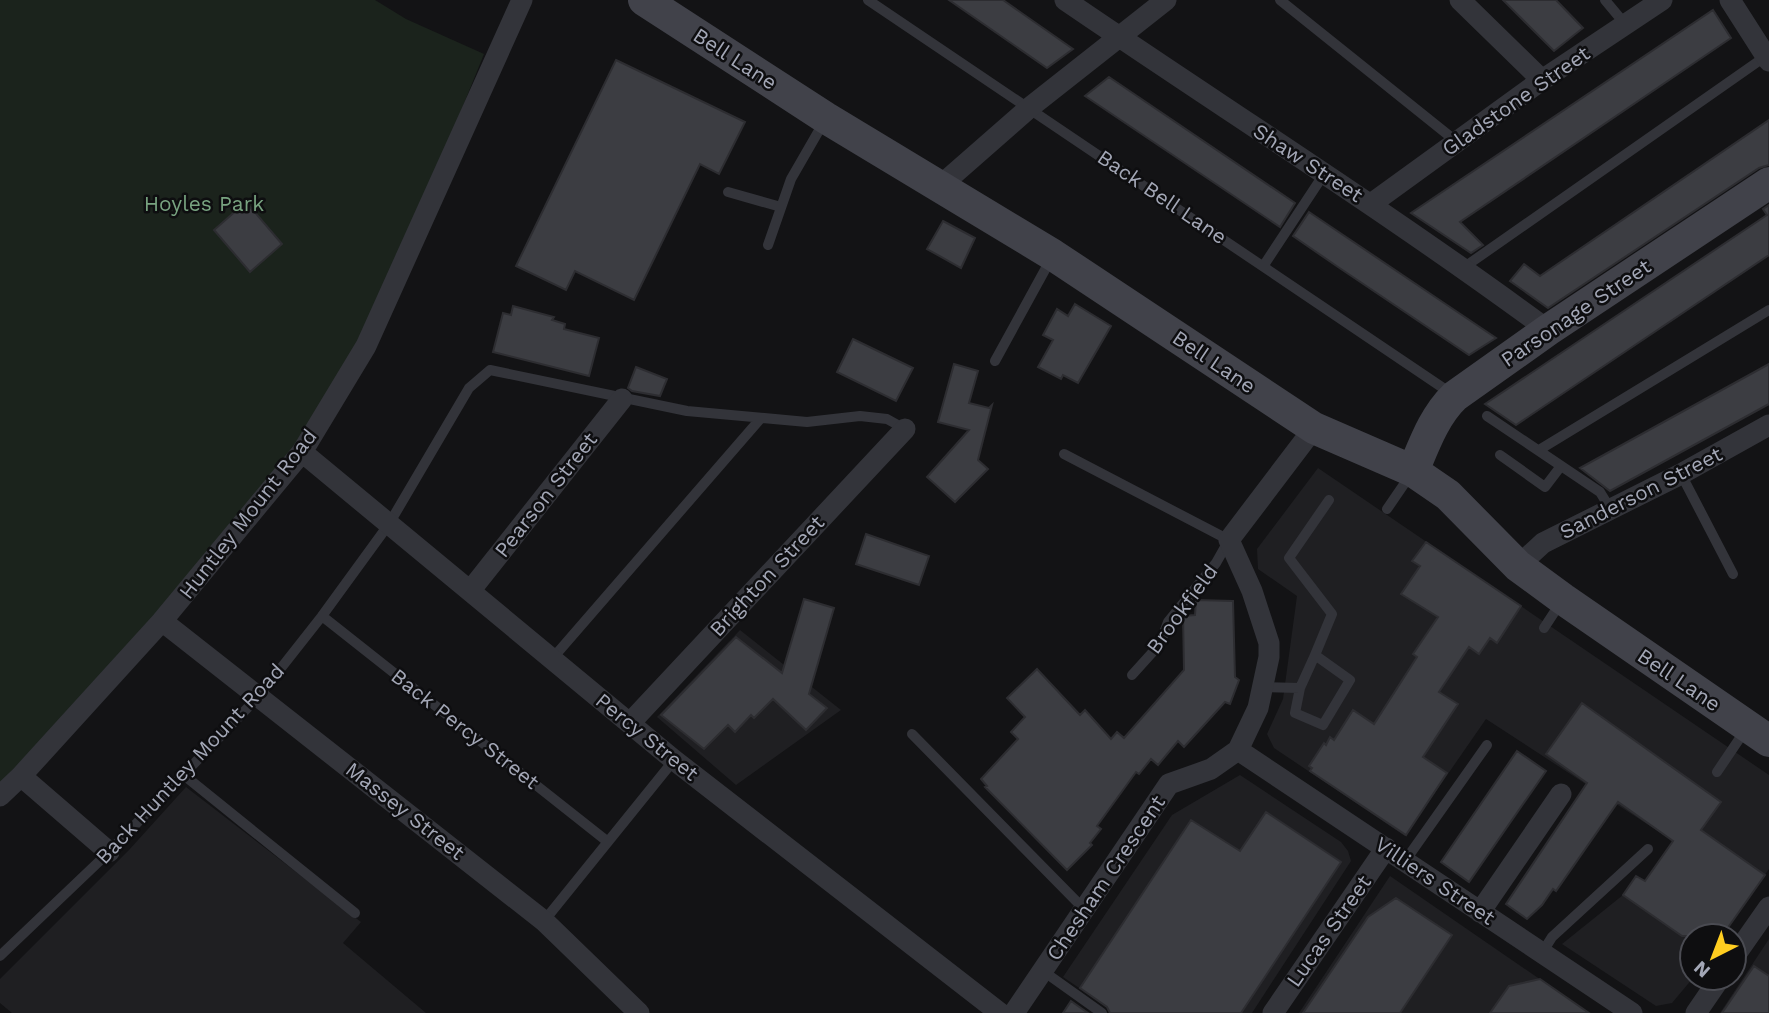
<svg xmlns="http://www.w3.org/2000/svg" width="1769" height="1013" viewBox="0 0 1769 1013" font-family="'Work Sans',sans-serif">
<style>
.built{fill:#1f1f22}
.green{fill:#1b231c}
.building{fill:#3c3d42;stroke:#2d2d31;stroke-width:2}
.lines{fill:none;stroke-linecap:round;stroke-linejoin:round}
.lane{stroke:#33343a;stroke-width:10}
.street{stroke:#33343a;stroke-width:21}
.secondary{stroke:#41424a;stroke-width:32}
.labels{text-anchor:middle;stroke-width:5;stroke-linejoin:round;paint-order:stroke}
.street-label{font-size:21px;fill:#a3a7b6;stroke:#0e0e10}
.park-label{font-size:21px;fill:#78a380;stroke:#0e0e10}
</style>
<rect width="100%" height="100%" fill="#131315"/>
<path class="built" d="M1318 468 1769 775V869L1722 936H1692L1693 978 1672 1003 1656 1006 1562 944 1623 895 1636 876 1645 881 1673 841 1486 719 1405 836 1274 748 1267 734 1283 699 1297 596 1258 569 1257 549Z
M740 630 841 710 736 785 657 717Z
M1240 775 1341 842 1348 851 1351 861 1252 1013H1116L1063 977 1172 815Z
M186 787 361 922 343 943 426 1013H12L0 1003V979L129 850Z
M1390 876 1589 1013H1299Z
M1769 939V1013H1720Z"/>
<path class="green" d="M0 0H375L406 19 484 54 366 346 302 452 0 785Z"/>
<path class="building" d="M949 0H1003L1073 49 1047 68Z
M1503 0H1556L1583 28 1554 51Z
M1713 10 1731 38 1460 222 1483 245 1471 253 1411 213Z
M616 60 745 122 719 174 700 164 634 300 575 271 566 290 516 266Z
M1109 77 1295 203 1280 227 1085 96Z
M1769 120V165L1759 168 1548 308 1510 281 1524 264 1540 276Z
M246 202 282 244 250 272 214 230Z
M1769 205V255L1516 425 1485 404 1767 215 1763 209Z
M1309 212 1447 305 1496 338 1469 355 1338 267 1293 236Z
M943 221 975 238 961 268 927 249Z
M1075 304 1111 326 1078 383 1063 375 1061 379 1038 367 1053 340 1043 335 1057 309 1068 316Z
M513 306 554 317 552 320 565 324 564 329 599 338 589 376 493 352 503 313 511 315Z
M853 339 913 368 896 401 837 372Z
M954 364 978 371 969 403 989 408 992 405 978 460 988 469 955 502 927 477 969 430 938 422Z
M1769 364V404L1610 491 1580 468Z
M636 367 667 379 660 396 632 391 628 388Z
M866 534 929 556 919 585 856 564Z
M1426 542 1521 606 1497 643 1490 638 1479 654 1469 647 1439 692 1458 704 1423 757 1447 773 1406 835 1310 771 1312 768 1309 766 1324 743 1326 745 1330 737 1334 740 1353 710 1374 724 1417 657 1413 654 1438 617 1401 594 1420 566 1412 561Z
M804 599 834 608 809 694 827 708 806 730 773 699 754 718 751 715 735 732 728 725 704 749 661 715 736 637 782 673Z
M1196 600 1233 601 1235 677 1239 680 1230 704 1225 702 1184 747 1178 741 1158 765 1151 759 1139 774 1136 772 1097 826 1101 829 1090 843 1092 845 1067 870 985 787 987 786 981 779 1018 739 1011 732 1025 717 1007 698 1037 669 1080 715 1085 710 1111 739 1117 732 1124 738 1184 670 1183 616 1195 615Z
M1582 703 1721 802 1701 830 1765 875 1722 936H1682L1623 895 1636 876 1645 881 1673 841 1618 802 1556 891 1553 889 1542 905 1527 919 1506 904 1587 783 1546 754Z
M1517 751 1546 771 1469 882 1441 862Z
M1266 812 1341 862 1241 1013H1110L1107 1007 1080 988 1191 820 1240 851Z
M1396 898 1452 935 1400 1013H1303L1368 917Z
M1754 966 1769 976V1013H1722Z
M1540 979 1589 1013H1490L1509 986Z
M1071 1001 1088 1013H1063Z"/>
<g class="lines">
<path class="lane" d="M868 0 1452 394
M1280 0 1457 142
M1605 0 1625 24
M728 192 781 207
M768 245 791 179 825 120
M1264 265 1324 174
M1463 268 1766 56
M995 361 1052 257
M1487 416 1600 492 1611 510
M1539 450 1769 310
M1064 454 1229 540 1216 563 1168 622 1160 644 1132 675
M1500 455 1545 487 1561 466
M1681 474 1733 574
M1387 509 1411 474
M322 616 608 842
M1544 628 1561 602
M1315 655 1332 614 1289 558 1329 500
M552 659 761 418
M1263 687 1300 688 1295 713 1323 725 1350 680 1315 655 1300 688
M912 734 1085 910
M1717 772 1746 729
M185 776 355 913
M1405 861 1487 745
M544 921 674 760
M1542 953 1552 937 1648 849
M0 956 109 852 259 696 322 616 389 524 469 388 490 370 687 411 807 422 860 416 887 419 905 429
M1043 971 1102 1013"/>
<path class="street" d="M1065 0C1226 110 1391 214 1548 330
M1460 0 1542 80
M1730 0 1769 61
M939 187 1029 108 1166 0
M1371 204 1542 80 1662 0
M302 452 674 760 1000 1013
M1518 566 1543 543 1681 474 1769 425
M470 591 622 399
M162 621 544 921 639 1013
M630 723 905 429
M1238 750 1632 1013
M21 776 109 852
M0 796 21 776 162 621 302 452 366 346 522 0
M1480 912 1561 794
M1734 957 1769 907
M1014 1013 1169 784 1211 769 1238 750 1258 708 1269 657V643L1252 591 1229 540 1314 428
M1273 1013 1386 848
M1696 1013 1720 978"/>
<path class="secondary" d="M644 0 826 118 1053 255 1314 428 1413 471 1448 495 1518 566 1563 599 1769 741
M1413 471C1424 445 1434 416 1455 396L1548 330 1769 183"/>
</g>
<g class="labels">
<g class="street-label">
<text transform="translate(735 59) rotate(33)" y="7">Bell Lane</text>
<text transform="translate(1516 101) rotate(-35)" y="7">Gladstone Street</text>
<text transform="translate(1308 163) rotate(33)" y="7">Shaw Street</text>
<text transform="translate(1162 197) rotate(34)" y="7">Back Bell Lane</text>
<text transform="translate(1576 313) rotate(-34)" y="7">Parsonage Street</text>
<text transform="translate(1214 362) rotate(34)" y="7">Bell Lane</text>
<text transform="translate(1641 493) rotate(-27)" y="7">Sanderson Street</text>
<text transform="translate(546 495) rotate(-52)" y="7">Pearson Street</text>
<text transform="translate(248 514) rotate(-52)" y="7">Huntley Mount Road</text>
<text transform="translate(767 576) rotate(-47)" y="7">Brighton Street</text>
<text transform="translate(1182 609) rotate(-54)" y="7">Brookfield</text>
<text transform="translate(1679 680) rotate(34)" y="7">Bell Lane</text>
<text transform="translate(465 729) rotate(38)" y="7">Back Percy Street</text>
<text transform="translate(647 737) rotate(39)" y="7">Percy Street</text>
<text transform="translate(190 764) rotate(-47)" y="7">Back Huntley Mount Road</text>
<text transform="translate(405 811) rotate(38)" y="7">Massey Street</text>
<text transform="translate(1106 878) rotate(-56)" y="7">Chesham Crescent</text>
<text transform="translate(1435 881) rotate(34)" y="7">Villiers Street</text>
<text transform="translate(1329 931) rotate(-55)" y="7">Lucas Street</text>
</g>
<g class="park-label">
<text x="204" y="211">Hoyles Park</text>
</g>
</g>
<g transform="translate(1713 957) rotate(222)"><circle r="33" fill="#0e0e10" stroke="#4a4b52" stroke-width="2"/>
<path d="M0-5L12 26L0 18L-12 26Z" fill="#ffcd20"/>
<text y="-10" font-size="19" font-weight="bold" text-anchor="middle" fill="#a3a7b6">N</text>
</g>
</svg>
